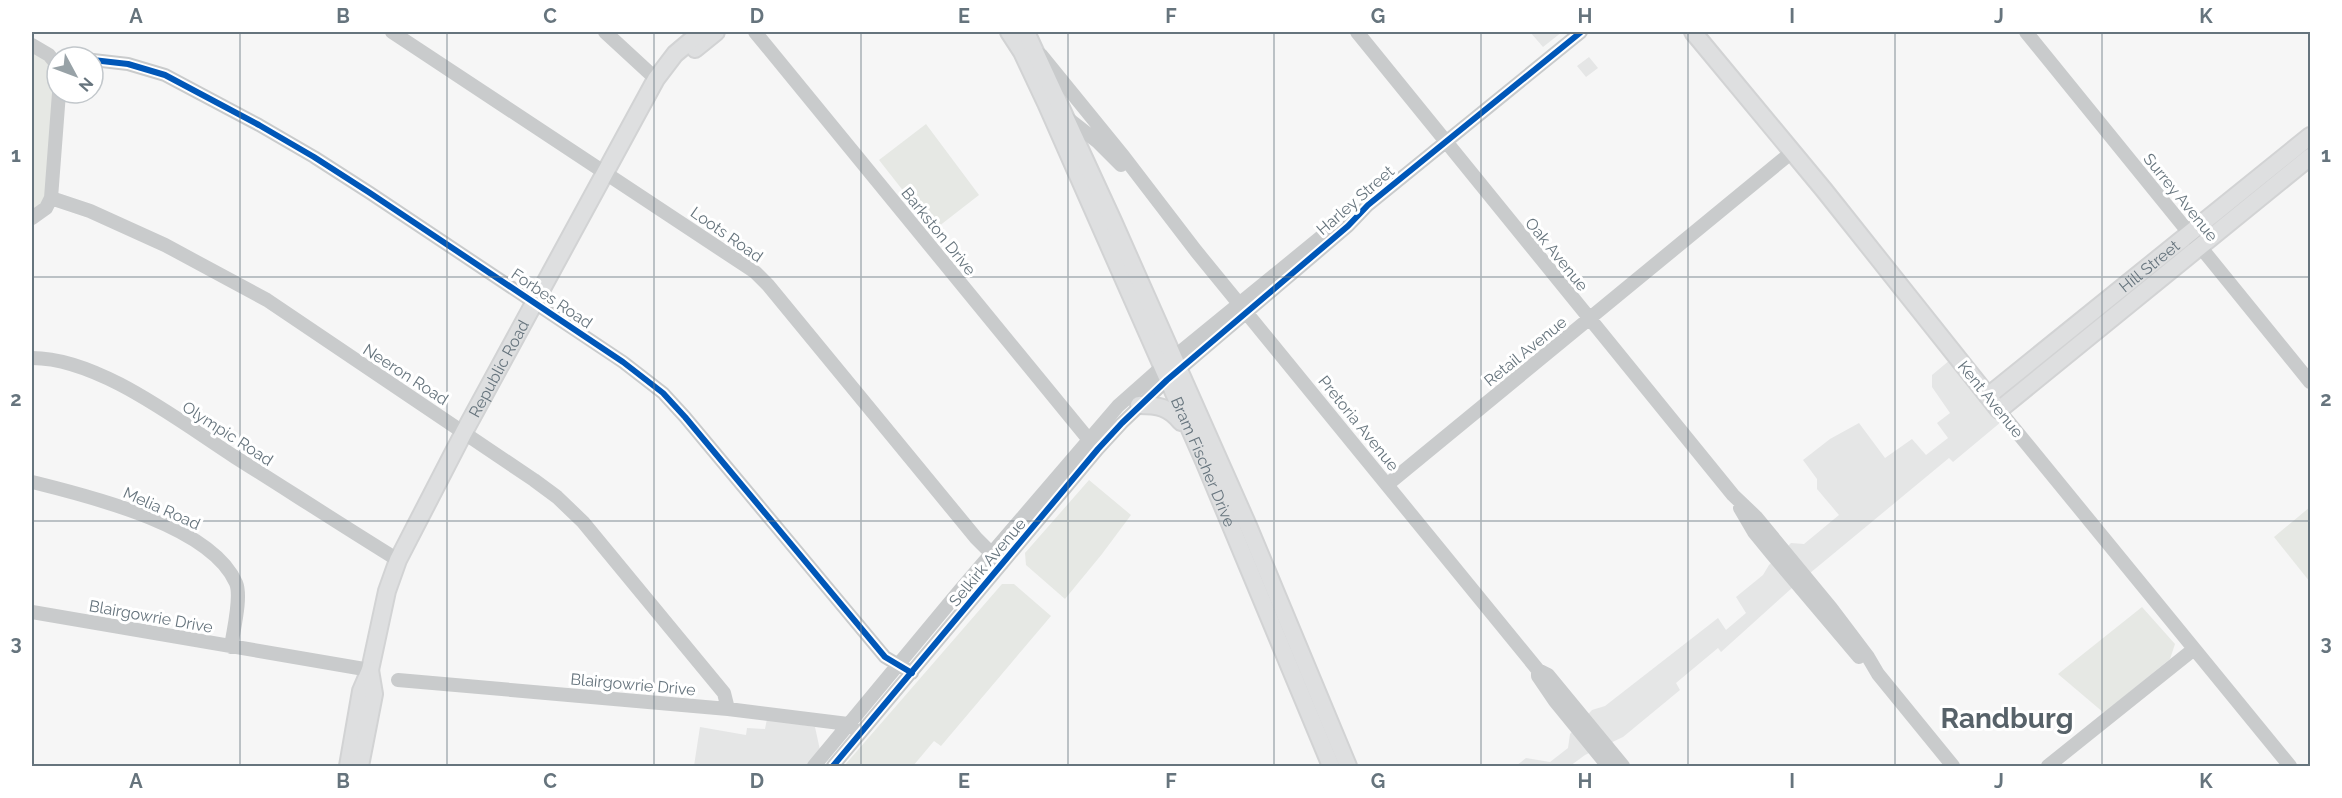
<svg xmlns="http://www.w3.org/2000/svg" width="2342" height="798" viewBox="0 0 2342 798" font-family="Raleway,sans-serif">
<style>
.built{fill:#e5e6e6}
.green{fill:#e6e8e4}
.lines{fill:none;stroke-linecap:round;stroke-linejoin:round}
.major-casing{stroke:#d2d3d4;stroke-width:20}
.minor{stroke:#c9cbcc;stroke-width:14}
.major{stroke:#dedfe0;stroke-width:16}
.cycleway-casing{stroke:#fff;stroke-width:10}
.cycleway{stroke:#0057b8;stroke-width:6}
.grid{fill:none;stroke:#66747d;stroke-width:1.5;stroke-opacity:0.55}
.labels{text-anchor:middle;stroke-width:6;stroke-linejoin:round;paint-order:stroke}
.street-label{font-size:16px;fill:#66747d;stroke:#fff}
.town-label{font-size:28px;font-weight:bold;fill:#576269;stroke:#fff}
.neatline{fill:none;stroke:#66747d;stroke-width:2}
.grid-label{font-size:20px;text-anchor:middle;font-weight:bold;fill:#66747d}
</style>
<rect width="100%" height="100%" fill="#f6f6f6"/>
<path class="built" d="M1530 32H1562L1543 47Z
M1589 57 1598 68 1586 77 1577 66Z
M1950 360 2001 422 1953 462 1949 458 1792 588 1721 652 1718 648 1676 683 1680 690 1623 737 1585 755 1570 766H1516L1526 758 1550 762 1568 748 1570 734 1592 710 1605 706 1718 618 1726 630 1746 613 1736 597 1763 575 1769 565 1791 543 1804 544 1839 515 1817 489V479L1803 460 1830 439 1859 423 1885 458 1912 439 1926 455 1948 438 1937 423 1950 413 1932 387V375Z
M767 719 815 727 820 750 807 766H694L700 727 746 735 747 728 765 729Z"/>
<path class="green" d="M32 46 56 62 53 105 51 201 32 220Z
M926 124 979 195 934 230 879 160Z
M1089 480 1131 515 1102 554 1065 599 1026 565 1025 553Z
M2310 507V582L2274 537Z
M1002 584H1014L1051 616 941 746 934 741 913 766H844Z
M2142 607 2175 644 2170 659 2104 713 2058 674Z"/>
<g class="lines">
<defs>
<g id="major">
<path id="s1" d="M1009 32 1022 52 1046 103 1204 461 1331 766"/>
<path d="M1026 32 1113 221 1249 528 1348 766"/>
<path d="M1693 32 1824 190 1999 410 2310 157"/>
<path d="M695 49 716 32"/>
<path id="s2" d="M1988 396 2310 136"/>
<path d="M1139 405C1158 405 1169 407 1181 422"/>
<path id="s3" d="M348 766 361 691 370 670 387 591 398 560 464 432 656 79 675 54 701 32"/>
<path d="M360 766 374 694 370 670"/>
</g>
</defs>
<use href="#major" class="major-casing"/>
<path class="minor" d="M392 32 755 272 768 285 976 538 1002 564
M605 32 656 79
M755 32 1094 446
M1357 32 1733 495 1756 517 1831 608 1868 657 1878 674 1953 766
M2026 32 2310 382
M32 45 49 55 57 65
M1041 55 1124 157 1196 251 1538 670 1548 675 1623 766
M93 60 128 64 165 75 259 125 314 157 370 193 623 362 663 393 685 417 885 657 912 673
M1066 117 1098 142 1121 165
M51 198 90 211 165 245 267 300 534 480 557 497 583 522 724 693 728 709
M32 218 46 208 51 198 59 93
M32 358C99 358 179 421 235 457 289 491 343 526 398 560
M1999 410 2290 766
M32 482C88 496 211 525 236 583 242 597 233 631 231 647
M1388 484 1792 152
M1740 508 1754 532 1772 554 1859 657
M32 612 370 670
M1538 670V676L1555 701 1608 766
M398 680 728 709 848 724 852 727
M814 766 961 589 1118 406 1162 367 1326 233
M833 766 1098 449 1122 423 1167 380 1348 226 1368 205 1581 32
M2048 766 2194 649"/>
<use href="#major" class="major"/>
<defs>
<path id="cycleway" d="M93 60 128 64 165 75 259 125 314 157 370 193 623 362 663 393 685 417 885 657 912 673
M833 766 1098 449 1122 423 1167 380 1348 226 1368 205 1581 32"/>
</defs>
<use href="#cycleway" class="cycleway-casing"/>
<use href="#cycleway" class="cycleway"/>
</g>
<path class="grid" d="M240 32V766M447 32V766M654 32V766M861 32V766M1068 32V766M1274 32V766M1481 32V766M1688 32V766M1895 32V766M2102 32V766M32 277H2310M32 521H2310"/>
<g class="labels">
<g class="street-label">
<text transform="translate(2181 197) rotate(51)" y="6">Surrey Avenue</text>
<text transform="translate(1355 200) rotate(-41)" y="6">Harley Street</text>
<text transform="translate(939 231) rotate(51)" y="6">Barkston Drive</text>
<text transform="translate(727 234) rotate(35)" y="6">Loots Road</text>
<text transform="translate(1557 254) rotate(51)" y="6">Oak Avenue</text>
<text dy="6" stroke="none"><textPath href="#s2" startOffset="207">Hill Street</textPath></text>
<text transform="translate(552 298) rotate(34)" y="6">Forbes Road</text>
<text transform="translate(1525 351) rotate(-39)" y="6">Retail Avenue</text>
<text dy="6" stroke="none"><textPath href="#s3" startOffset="429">Republic Road</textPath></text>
<text transform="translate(406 374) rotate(33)" y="6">Neeron Road</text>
<text transform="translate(1991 399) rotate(51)" y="6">Kent Avenue</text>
<text transform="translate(1359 423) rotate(51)" y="6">Pretoria Avenue</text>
<text transform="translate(228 433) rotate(33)" y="6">Olympic Road</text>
<text dy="6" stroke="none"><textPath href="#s1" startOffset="472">Bram Fischer Drive</textPath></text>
<text transform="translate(162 508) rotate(24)" y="6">Melia Road</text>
<text transform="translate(987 562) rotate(-50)" y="6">Selkirk Avenue</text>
<text transform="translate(151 616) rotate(10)" y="6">Blairgowrie Drive</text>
<text transform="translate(633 684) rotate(5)" y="6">Blairgowrie Drive</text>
</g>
<g class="town-label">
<text x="2007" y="728">Randburg</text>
</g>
</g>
<rect width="2342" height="798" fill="none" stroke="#ffffff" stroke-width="66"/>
<g transform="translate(75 75) rotate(131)"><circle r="28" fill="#ffffff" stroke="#c2c7cb" stroke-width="1.5"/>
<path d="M0-4.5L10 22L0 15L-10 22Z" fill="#98a2a7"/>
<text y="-9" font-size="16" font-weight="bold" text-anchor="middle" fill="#66747d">N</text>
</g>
<rect x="33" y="33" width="2276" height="732" class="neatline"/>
<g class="grid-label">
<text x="136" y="23">A</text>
<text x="343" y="23">B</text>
<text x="550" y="23">C</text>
<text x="757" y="23">D</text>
<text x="964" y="23">E</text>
<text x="1171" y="23">F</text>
<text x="1378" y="23">G</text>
<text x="1585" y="23">H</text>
<text x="1792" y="23">I</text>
<text x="1999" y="23">J</text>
<text x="2206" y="23">K</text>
<text x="16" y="162">1</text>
<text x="2326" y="162">1</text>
<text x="16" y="406">2</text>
<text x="2326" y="406">2</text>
<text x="16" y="650">3</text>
<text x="2326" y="650">3</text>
<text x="136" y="788">A</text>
<text x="343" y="788">B</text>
<text x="550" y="788">C</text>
<text x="757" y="788">D</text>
<text x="964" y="788">E</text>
<text x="1171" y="788">F</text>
<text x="1378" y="788">G</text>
<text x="1585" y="788">H</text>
<text x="1792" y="788">I</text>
<text x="1999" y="788">J</text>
<text x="2206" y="788">K</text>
</g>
</svg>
